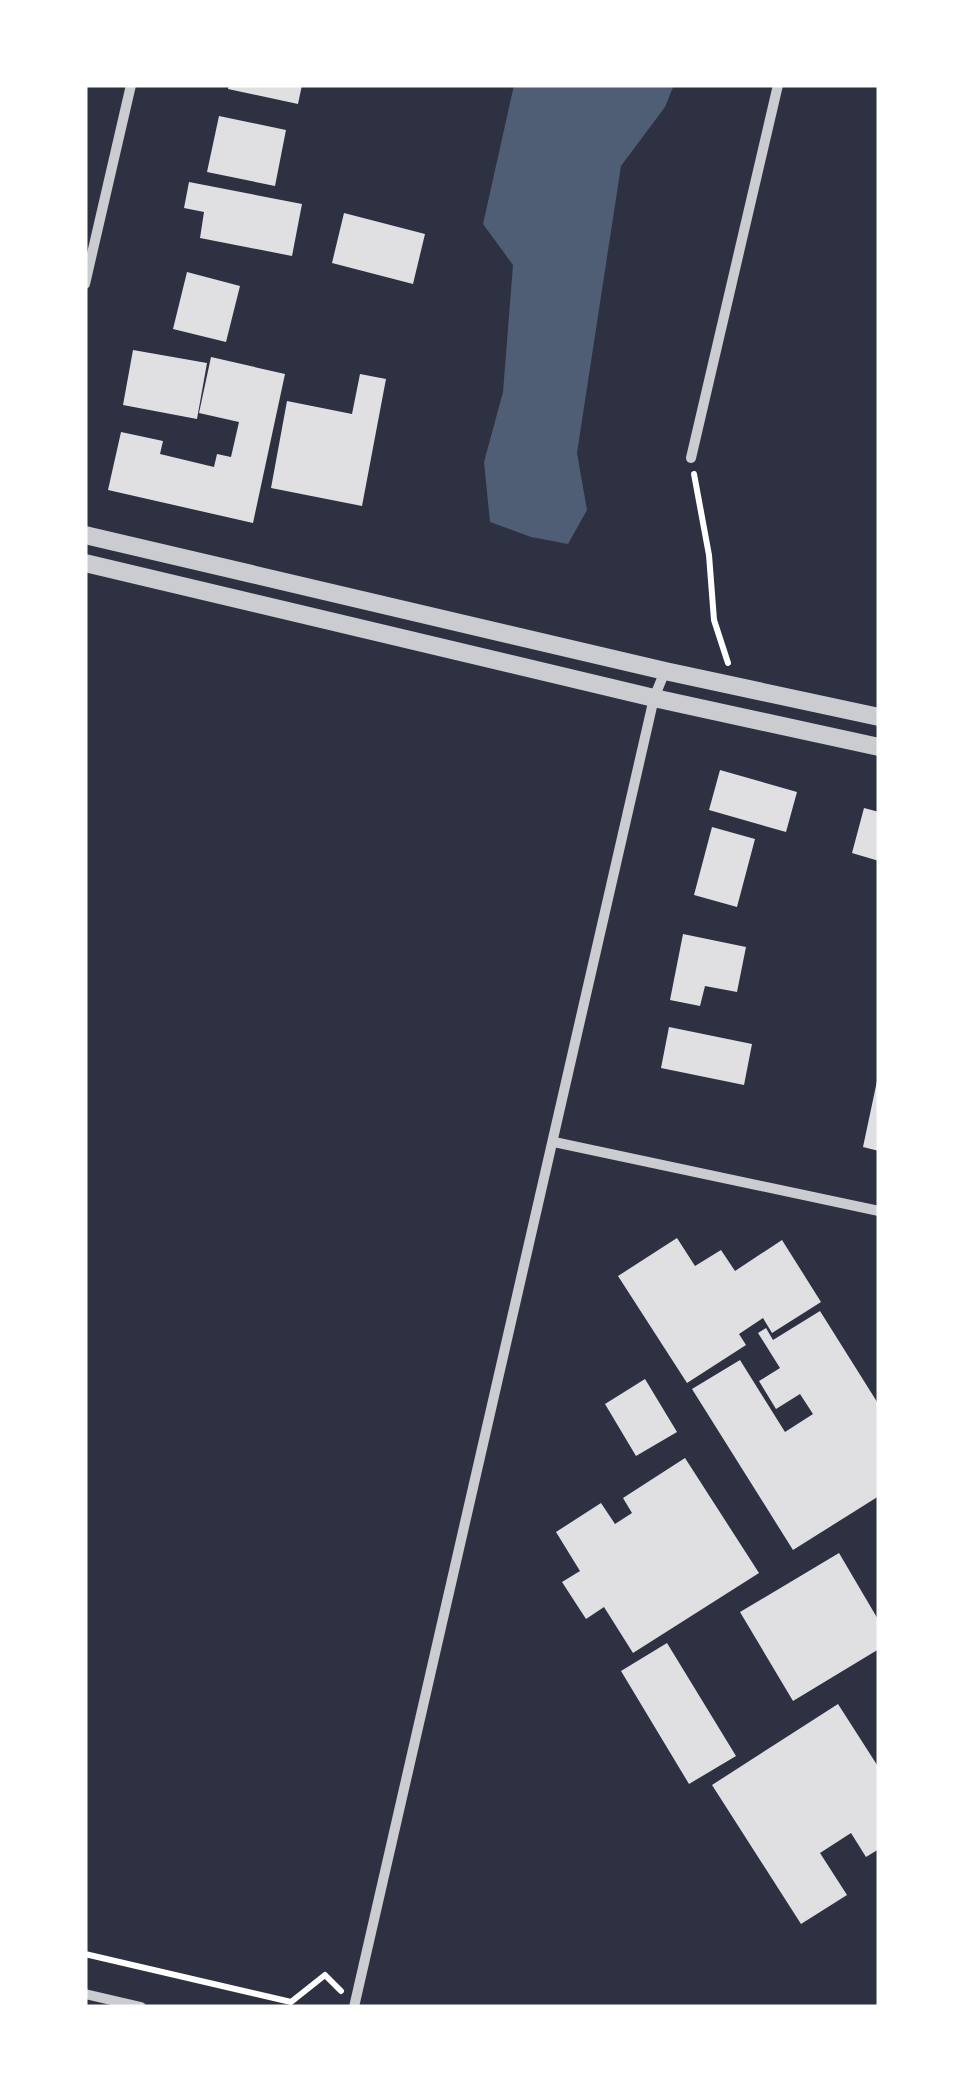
<svg xmlns="http://www.w3.org/2000/svg" width="964" height="2092" viewBox="0 0 964 2092" font-family="'Golos Text',sans-serif">
<style>
.water{fill:#4f5d75}
.building{fill:#e0e0e3}
.lines{fill:none;stroke-linecap:round;stroke-linejoin:round}
.path{stroke:#fff;stroke-width:6}
.minor{stroke:#caccd0;stroke-width:10}
.tertiary{stroke:#caccd0;stroke-width:18}
</style>
<rect width="100%" height="100%" fill="#2d3142"/>
<path class="water" d="M514 85H674L665 107 621 166 577 453 587 510 568 544 531 537 490 522 484 462 503 392 513 265 483 224Z"/>
<path class="building" d="M229 85H302L298 104 228 89Z
M219 116 286 130 275 186 207 172Z
M189 182 302 204 292 256 200 238 204 212 184 208Z
M344 213 425 234 413 284 332 263Z
M187 272 240 286 226 342 173 329Z
M133 350 207 363 197 419 123 405Z
M211 357 285 374 253 523 108 490 121 432 163 441 160 454 214 467 217 454 231 457 239 422 199 413Z
M360 374 386 379 362 506 271 488 287 401 352 414Z
M720 770 797 792 786 832 709 810Z
M864 808 879 812V861L852 853Z
M712 827 755 839 737 907 694 895Z
M683 934 746 947 737 992 705 986 700 1006 670 1000Z
M669 1027 752 1044 744 1085 661 1068Z
M877 1081 879 1082V1151L863 1147Z
M677 1238 695 1266 721 1250 735 1271 782 1240 821 1302 772 1333 763 1318 739 1334 746 1345 687 1383 618 1276Z
M820 1311 879 1405V1496L793 1550 692 1389 740 1360 785 1432 813 1414 800 1394 776 1409 759 1381 780 1368 758 1333 766 1328 773 1340Z
M645 1379 677 1432 636 1456 605 1404Z
M685 1458 759 1573 633 1653 604 1607 586 1619 562 1582 580 1571 556 1532 601 1503 615 1524 632 1513 623 1498Z
M839 1553 879 1621V1649L793 1701 740 1612Z
M667 1643 736 1756 689 1784 621 1671Z
M838 1704 879 1768V1849L866 1857 851 1833 820 1853 847 1895 801 1924 712 1785Z"/>
<g class="lines">
<path class="path" d="M694 474 709 555 714 620 728 663
M85 1954 291 2002 325 1975 341 1991"/>
<path class="minor" d="M85 284 131 85
M691 458 778 85
M554 1142 879 1211
M85 1994 141 2007
M354 2007 654 698 665 671"/>
<path class="tertiary" d="M85 535 665 671 879 717
M85 563 654 698 879 747"/>
</g>
<rect width="964" height="2092" fill="none" stroke="#ffffff" stroke-width="175"/>
</svg>
